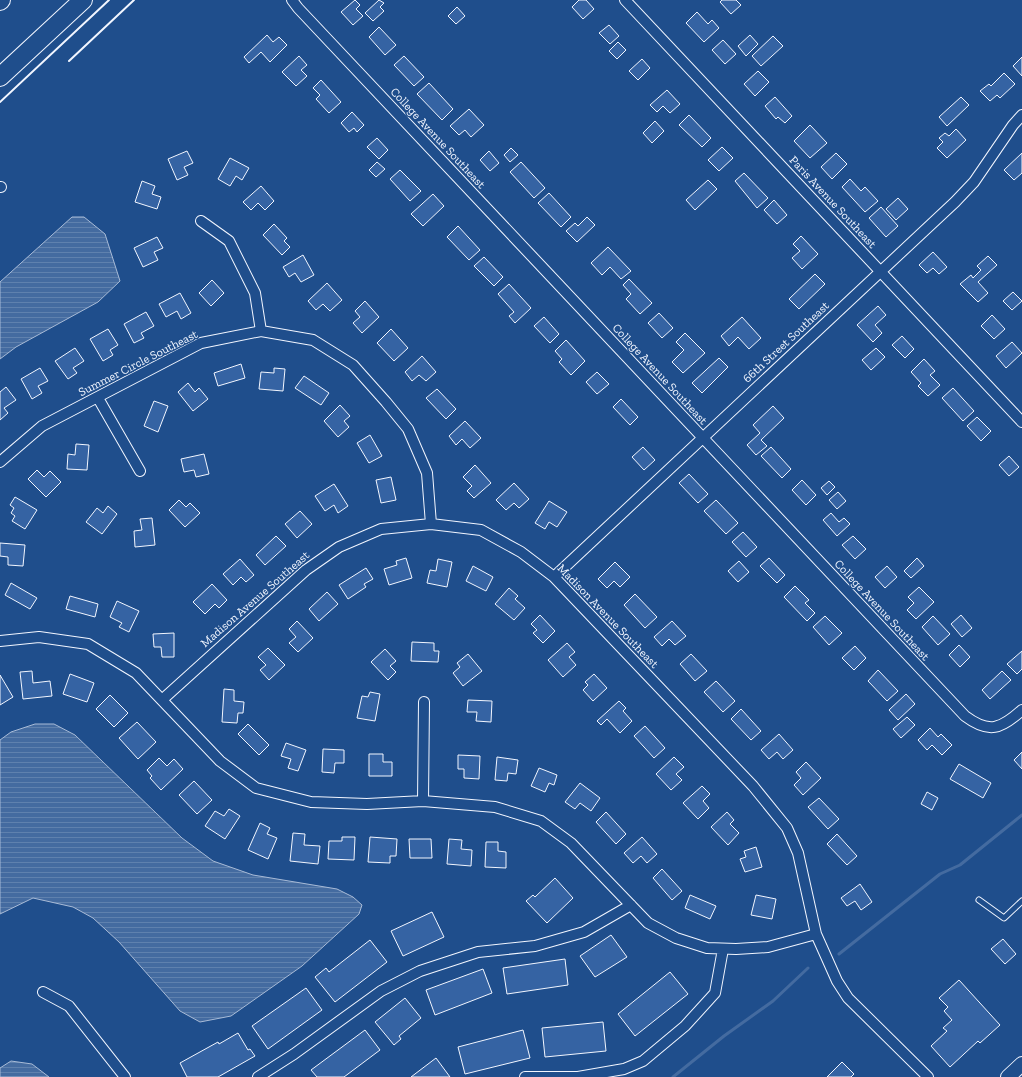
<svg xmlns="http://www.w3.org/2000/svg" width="1022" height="1077" viewBox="0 0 1022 1077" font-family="'Zilla Slab',serif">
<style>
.water{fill:url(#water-rules);stroke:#a8bbd7}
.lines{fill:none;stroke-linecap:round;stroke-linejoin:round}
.stream{stroke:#446ba0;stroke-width:3}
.building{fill:#3563a3;stroke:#f2f6ff}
.service-casing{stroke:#f2f6ff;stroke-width:7}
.minor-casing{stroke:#f2f6ff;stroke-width:12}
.secondary-casing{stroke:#f2f6ff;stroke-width:16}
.motorway-casing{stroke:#f2f6ff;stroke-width:20}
.service{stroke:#1f4e8c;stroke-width:5}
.minor{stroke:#1f4e8c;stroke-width:10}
.secondary{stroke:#1f4e8c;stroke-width:14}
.motorway{stroke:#1f4e8c;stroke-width:18}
.wall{stroke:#f2f6ff;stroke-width:2}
.labels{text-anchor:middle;stroke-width:3;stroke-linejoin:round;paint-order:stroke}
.street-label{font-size:12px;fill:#f2f6ff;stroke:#1f4e8c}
</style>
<defs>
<pattern id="water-rules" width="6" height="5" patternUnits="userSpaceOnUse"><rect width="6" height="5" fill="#446ba0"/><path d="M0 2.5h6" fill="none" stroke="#5f81ae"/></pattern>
</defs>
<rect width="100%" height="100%" fill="#1f4e8c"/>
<path class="water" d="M72 217H84L105 234 120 281 98 302 16 347 0 359V282Z
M35 724H54L75 735 182 838 213 861 253 875 337 889 353 897 362 905 359 914 302 966 231 1016 200 1022 180 1011 119 942 93 918 73 907 33 898 0 914V740L11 732Z
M11 1061 32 1064 49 1077H0V1068Z"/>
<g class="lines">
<path class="stream" d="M839 954 940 874 960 865 1022 815
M673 1077 724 1036 773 1001 808 968"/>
</g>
<path class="building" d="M355 0 360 5 356 9 363 16 353 25 341 12Z
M379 0 384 3 380 7 384 11 373 21 365 13Z
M579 0H586L594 9 583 19 572 7Z
M722 0H736L741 5 731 14 720 2Z
M457 7 465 16 456 24 448 16Z
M697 12 708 24 712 20 719 28 704 42 686 23Z
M609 25 619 36 610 44 599 33Z
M379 27 396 45 385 55 369 37Z
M267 35 273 42 279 37 287 45 270 62 261 52 249 63 244 57Z
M750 35 758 44 746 56 738 46Z
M773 36 783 46 761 66 752 56Z
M723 40 736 54 725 64 712 50Z
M618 42 626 50 617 59 609 51Z
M299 56 307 65 301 70 307 76 296 86 282 72Z
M404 56 424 77 414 86 394 65Z
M1022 57V76L1013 66Z
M642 59 650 68 638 80 629 71Z
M758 71 769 82 755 96 744 84Z
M1004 73 1015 84 1000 98 997 95 990 101 980 91 989 84 991 86Z
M321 80 341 102 329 113 316 99 320 95 313 88Z
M429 83 453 109 442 120 417 94Z
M667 90 680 104 670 113 663 106 657 112 650 105Z
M775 97 792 116 785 123 778 117 776 119 765 106Z
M961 97 969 105 947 126 939 117Z
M469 109 484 125 471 137 465 130 459 135 450 126Z
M352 112 364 125 357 132 354 128 349 132 341 123Z
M689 115 711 138 702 147 679 125Z
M655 121 664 131 652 143 643 133Z
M810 125 827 143 810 158 794 141Z
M956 129 966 140 947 158 937 148 943 142 939 138 945 133 949 136Z
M377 138 388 150 379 159 367 147Z
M722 147 733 158 719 171 708 160Z
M511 148 518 155 510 162 504 155Z
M187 151 193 163 184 167 188 175 177 180 168 159Z
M489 151 499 163 490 171 480 160Z
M836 153 847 164 832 179 821 167Z
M1022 153V173L1014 180 1004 170Z
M230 158 249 168 242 180 236 176 230 186 218 179Z
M377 162 385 169 376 177 369 170Z
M521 162 545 188 534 198 510 172Z
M400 170 421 191 410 201 390 179Z
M744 173 768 198 757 208 735 181Z
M850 179 861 191 865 187 878 201 865 212 842 187Z
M708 180 717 189 695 210 686 200Z
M142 181 155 186 152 194 161 197 157 209 135 202Z
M261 186 274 201 265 210 258 203 251 210 243 202Z
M549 193 571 217 561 227 538 203Z
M433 194 444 206 423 226 411 214Z
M898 198 908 209 896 220 886 209Z
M774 200 787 215 777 224 764 210Z
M881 207 898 226 886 237 869 218Z
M587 217 595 225 577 242 566 231 575 223 578 226Z
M274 224 287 238 284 241 290 247 282 255 263 235Z
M458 226 480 250 469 260 447 237Z
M801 236 818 254 802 269 792 258 800 251 793 244Z
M157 237 163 248 154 252 158 260 143 267 134 248Z
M608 247 631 271 621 279 610 267 602 275 591 263Z
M933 252 947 267 939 274 933 268 927 273 919 265Z
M303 255 314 275 301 282 295 273 289 277 283 267Z
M988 256 997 265 978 282 988 293 978 302 960 284 971 275 973 278 981 270 977 266Z
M484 257 503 277 494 286 474 266Z
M815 274 825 284 799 309 789 299Z
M629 279 652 303 640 314 626 299 631 294 623 285Z
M212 280 224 293 211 306 199 293Z
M327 283 342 300 330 311 323 304 316 310 308 301Z
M509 284 531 308 515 323 509 316 514 312 498 294Z
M1013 292 1022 301 1012 310 1003 301Z
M180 293 191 313 181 319 177 311 166 317 159 304Z
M365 301 379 317 362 333 353 323 360 317 355 311Z
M878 306 886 315 875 325 882 333 873 342 857 325Z
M146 312 154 326 141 333 144 338 134 343 124 324Z
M659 313 673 328 662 338 648 323Z
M992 315 1005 329 994 339 981 326Z
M544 317 559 334 550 343 534 326Z
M742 317 761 338 749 349 738 337 729 346 721 336Z
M108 329 118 345 110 350 113 355 103 361 90 339Z
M391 329 408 348 394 361 377 343Z
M685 333 705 353 683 373 672 362 684 350 676 342Z
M902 336 914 349 905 358 892 345Z
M566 340 585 361 571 375 559 362 562 359 555 351Z
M1012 342 1022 353 1006 368 996 356Z
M75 348 84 361 73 368 77 373 68 379 55 361Z
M876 348 885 357 871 370 862 360Z
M422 356 436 372 426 381 419 375 412 381 405 372Z
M719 358 728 367 702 393 692 383Z
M924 359 935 371 930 375 940 385 928 396 918 386 921 383 911 372Z
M241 364 245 378 218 386 214 373Z
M40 368 48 381 38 386 42 393 32 399 21 379Z
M274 368 285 369 283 391 259 389 261 372 274 373Z
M597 372 609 384 597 394 586 382Z
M304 376 329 393 321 405 295 388Z
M188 383 195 392 199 388 208 399 193 411 178 392Z
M6 387 16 400 4 408 8 413 0 420V392Z
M953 388 974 411 963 421 942 398Z
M437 389 456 409 446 419 426 398Z
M621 399 638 417 630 425 613 407Z
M154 401 168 406 158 432 144 426Z
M340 405 350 416 344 421 349 427 338 437 324 421Z
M773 406 784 418 761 440 767 446 756 455 747 445 760 433 753 425Z
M977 417 991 431 981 441 967 426Z
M465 421 481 438 470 448 462 439 456 445 449 436Z
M370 435 382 456 369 463 357 443Z
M76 444 89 445 87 470 67 469 68 454 75 455Z
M643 447 655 460 644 470 632 457Z
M771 447 791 469 782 478 761 456Z
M204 454 209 474 196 477 194 470 184 472 181 459Z
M1009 456 1019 467 1009 476 999 465Z
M475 465 491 483 474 498 467 491 472 486 463 477Z
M37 470 44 477 50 471 61 482 46 497 28 479Z
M689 474 708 494 698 503 679 483Z
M391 477 396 500 381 503 376 480Z
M802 480 816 495 806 505 792 490Z
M829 481 835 487 827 495 821 488Z
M514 483 529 499 519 508 514 503 506 510 496 500Z
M334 484 348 506 338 513 334 505 325 511 315 496Z
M838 492 846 501 837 509 829 500Z
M15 497 37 510 25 529 12 521 15 516 11 513 14 508 10 505Z
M179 500 186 507 190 503 200 513 185 527 169 510Z
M716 500 738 523 726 534 704 511Z
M549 501 567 512 557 527 549 522 545 529 535 523Z
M108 506 117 514 102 534 86 522 97 508 103 513Z
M300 511 312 524 297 538 285 524Z
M831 513 839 522 844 518 850 524 837 536 823 520Z
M152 518 155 545 135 547 134 531 142 530 140 519Z
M743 532 757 547 746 557 732 542Z
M276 536 286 546 265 565 256 555Z
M853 536 866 549 855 559 842 545Z
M0 543 25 545 23 566 8 565V557L0 556Z
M406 558 412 578 389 585 384 569 397 565 396 561Z
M769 558 785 575 777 583 760 566Z
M917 558 924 566 911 578 904 571Z
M240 559 254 575 246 582 241 577 233 585 223 574Z
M438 559 452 562 447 587 427 583 430 570 436 571Z
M739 561 749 572 738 582 728 571Z
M615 562 630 577 620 587 614 581 607 588 598 579Z
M473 566 493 577 486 591 466 581Z
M887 566 897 577 885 588 875 577Z
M366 568 373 579 364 584 366 587 348 599 339 585Z
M11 583 37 598 30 609 5 595Z
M212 584 227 600 219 608 215 604 205 614 193 602Z
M795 586 809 600 805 603 815 613 807 621 784 597Z
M919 587 934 602 916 619 907 610 914 603 908 597Z
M509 588 518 596 515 599 525 608 514 620 495 604Z
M327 592 338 604 319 621 309 609Z
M635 594 657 617 645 628 624 605Z
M70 596 98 604 95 617 66 609Z
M117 601 139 611 129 632 119 627 122 623 110 617Z
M540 615 555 631 543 643 533 633 537 630 531 624Z
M961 615 972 628 962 637 951 624Z
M825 616 842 633 829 645 813 627Z
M933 616 950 634 938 645 922 627Z
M297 621 313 638 298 652 289 643 296 637 289 629Z
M672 621 686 636 675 645 669 639 662 646 654 637Z
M174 633V657H162L161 647H154L153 634Z
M412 642 434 643V651H439L438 662 411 661Z
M567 643 575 652 569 657 576 665 563 677 548 660Z
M959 645 970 657 960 667 949 655Z
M855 646 866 658 854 670 842 658Z
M268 648 285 665 269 680 260 670 266 665 258 657Z
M385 649 396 661 390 666 396 672 388 680 371 662Z
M1022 651V669L1017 674 1007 664Z
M468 654 482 671 463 686 453 673 460 667 457 663Z
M691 654 707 671 695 681 680 664Z
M878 670 898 691 887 701 868 681Z
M32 671 33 683 50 681 52 696 23 699 20 672Z
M1002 671 1011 680 990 699 982 690Z
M70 674 94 683 87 702 63 694Z
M594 674 607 688 593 701 583 690 588 685 585 682Z
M0 675 13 697 0 705Z
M716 681 735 701 723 712 704 692Z
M224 689 234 690V701L244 702 243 713H238L237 723 222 722Z
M370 692 380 694 375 721 357 718 362 696 368 697Z
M906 694 915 704 898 720 889 710Z
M110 695 128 713 114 727 96 709Z
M468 700 492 701 491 722 476 721 477 712H467Z
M619 701 626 708 623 711 632 721 620 733 607 719 601 725 597 721Z
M741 709 761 731 751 740 731 719Z
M907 717 915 725 901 738 893 729Z
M137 722 156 742 138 759 119 738Z
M248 724 269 745 259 755 238 734Z
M645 726 665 748 654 758 634 736Z
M930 728 938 737 941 734 952 745 942 755 932 745 927 750 918 740Z
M779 734 793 750 783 759 777 752 769 759 761 750Z
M286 743 306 750 298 771 288 768 291 759 281 756Z
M323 749 344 750V763H335L334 773 322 772Z
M1022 752V769L1014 760Z
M369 754H383V762H392V776H369Z
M458 755 480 756 479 779 464 778V769H458Z
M497 757 518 760 516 774 508 773 507 781 495 780Z
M674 757 684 767 676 774 682 780 671 790 656 774Z
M159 758 167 766 174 759 183 769 161 790 150 778 152 776 147 770Z
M806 762 821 778 803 795 794 785 801 778 796 772Z
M959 764 991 783 983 798 950 779Z
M539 768 557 775 554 785 549 783 545 792 531 786Z
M194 781 212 800 197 814 179 795Z
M580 783 600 798 591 811 580 803 575 809 565 802Z
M702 786 710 794 703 801 709 808 698 819 683 803Z
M927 792 938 798 932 810 921 804Z
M819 798 839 819 828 829 808 807Z
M229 809 240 816 225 839 205 826 215 811 224 816Z
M606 812 626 834 616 844 596 822Z
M727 812 734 820 730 824 739 833 728 845 711 827Z
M260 823 270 828 267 834 277 838 268 859 248 850Z
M293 833 305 834 304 845 320 846 318 864 290 861Z
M837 834 857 856 847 865 827 844Z
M342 837H355L354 860 328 859 329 841H342Z
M370 837 397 839 396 856H390V863L368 862Z
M642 837 657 854 647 863 641 856 633 863 624 853Z
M409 839H431L432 858H410Z
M449 839 462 840 461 849 472 850 471 866 447 864Z
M486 842H498V851L506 852V868L485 867Z
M756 847 762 867 745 872 740 859 746 857 744 851Z
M662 869 682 891 672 900 653 878Z
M555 878 573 898 547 923 526 901 533 895 535 897Z
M860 884 872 902 861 910 855 901 847 906 841 898Z
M690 895 716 906 710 919 685 908Z
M756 895 776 899 772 919 751 915Z
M432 912 444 937 403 956 391 931Z
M611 935 627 957 595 977 580 956Z
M1003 939 1016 954 1005 964 991 949Z
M370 940 387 962 335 1002 315 977 326 968 329 972Z
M565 959 568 985 507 994 503 968Z
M483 969 492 993 435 1015 426 990Z
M670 972 688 994 635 1036 618 1014Z
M959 980 1000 1025 980 1043 978 1041 950 1067 931 1046 947 1031 943 1028 952 1020 944 1011 948 1007 939 998Z
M306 988 322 1010 268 1049 252 1026Z
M405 998 421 1018 399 1036 401 1039 394 1045 375 1022Z
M603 1022 606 1051 545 1057 542 1028Z
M365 1030 380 1050 344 1077H317L311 1070Z
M523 1030 530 1058 465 1074 458 1047Z
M238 1033 248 1050 250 1049 255 1056 218 1077H187L180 1063 218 1042 219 1044Z
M436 1058 450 1077H411Z
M842 1062 854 1074 851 1077H827Z"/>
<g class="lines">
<defs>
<path id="service" d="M979 900 1004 918 1022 901"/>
<path id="minor" d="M292 0 298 8 965 716C989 734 1001 729 1022 710
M625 0 1022 422
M0 187H1
M201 221 229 241 255 293 261 331
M98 398 140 471
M0 462 42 426 201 343 261 331 313 340 353 365 386 402 408 429 427 473 431 524
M554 577 955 202 974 182 1013 125 1022 115
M0 641 39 637 88 644 136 673 220 761 256 788 311 802 367 804 423 801 495 807 541 821 571 843 648 923 676 938 707 948 736 949 768 947 816 934
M163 699 306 570 339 547 381 529 431 524 481 530 521 552 554 577 753 786 787 828 798 853 816 934 837 981 848 998 928 1077
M423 801 424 702
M43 992 69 1006 125 1077
M258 1077 294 1054 381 991 420 971 478 952 535 946 584 932 631 905
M525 1077H578L624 1069 643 1061 685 1026 715 993 723 949"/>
<path id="secondary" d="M1008 1077 1022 1064"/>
<path id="motorway" d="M0 1 1 0
M0 77 83 0"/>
</defs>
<use href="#service" class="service-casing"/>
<use href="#minor" class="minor-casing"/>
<use href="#secondary" class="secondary-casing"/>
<use href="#motorway" class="motorway-casing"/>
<use href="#service" class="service"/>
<use href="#minor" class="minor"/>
<use href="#secondary" class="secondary"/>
<use href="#motorway" class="motorway"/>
<path class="wall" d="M69 61 134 0
M0 102 109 0"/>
</g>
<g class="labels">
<g class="street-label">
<text transform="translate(438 138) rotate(47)" y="4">College Avenue Southeast</text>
<text transform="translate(833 202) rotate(47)" y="4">Paris Avenue Southeast</text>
<text transform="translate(786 342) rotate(-43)" y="4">66th Street Southeast</text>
<text transform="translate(138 363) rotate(-27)" y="4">Summer Circle Southeast</text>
<text transform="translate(660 374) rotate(47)" y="4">College Avenue Southeast</text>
<text transform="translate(255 599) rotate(-41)" y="4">Madison Avenue Southeast</text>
<text transform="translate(882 610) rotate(47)" y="4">College Avenue Southeast</text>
<text transform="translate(608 616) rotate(46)" y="4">Madison Avenue Southeast</text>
</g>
</g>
</svg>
